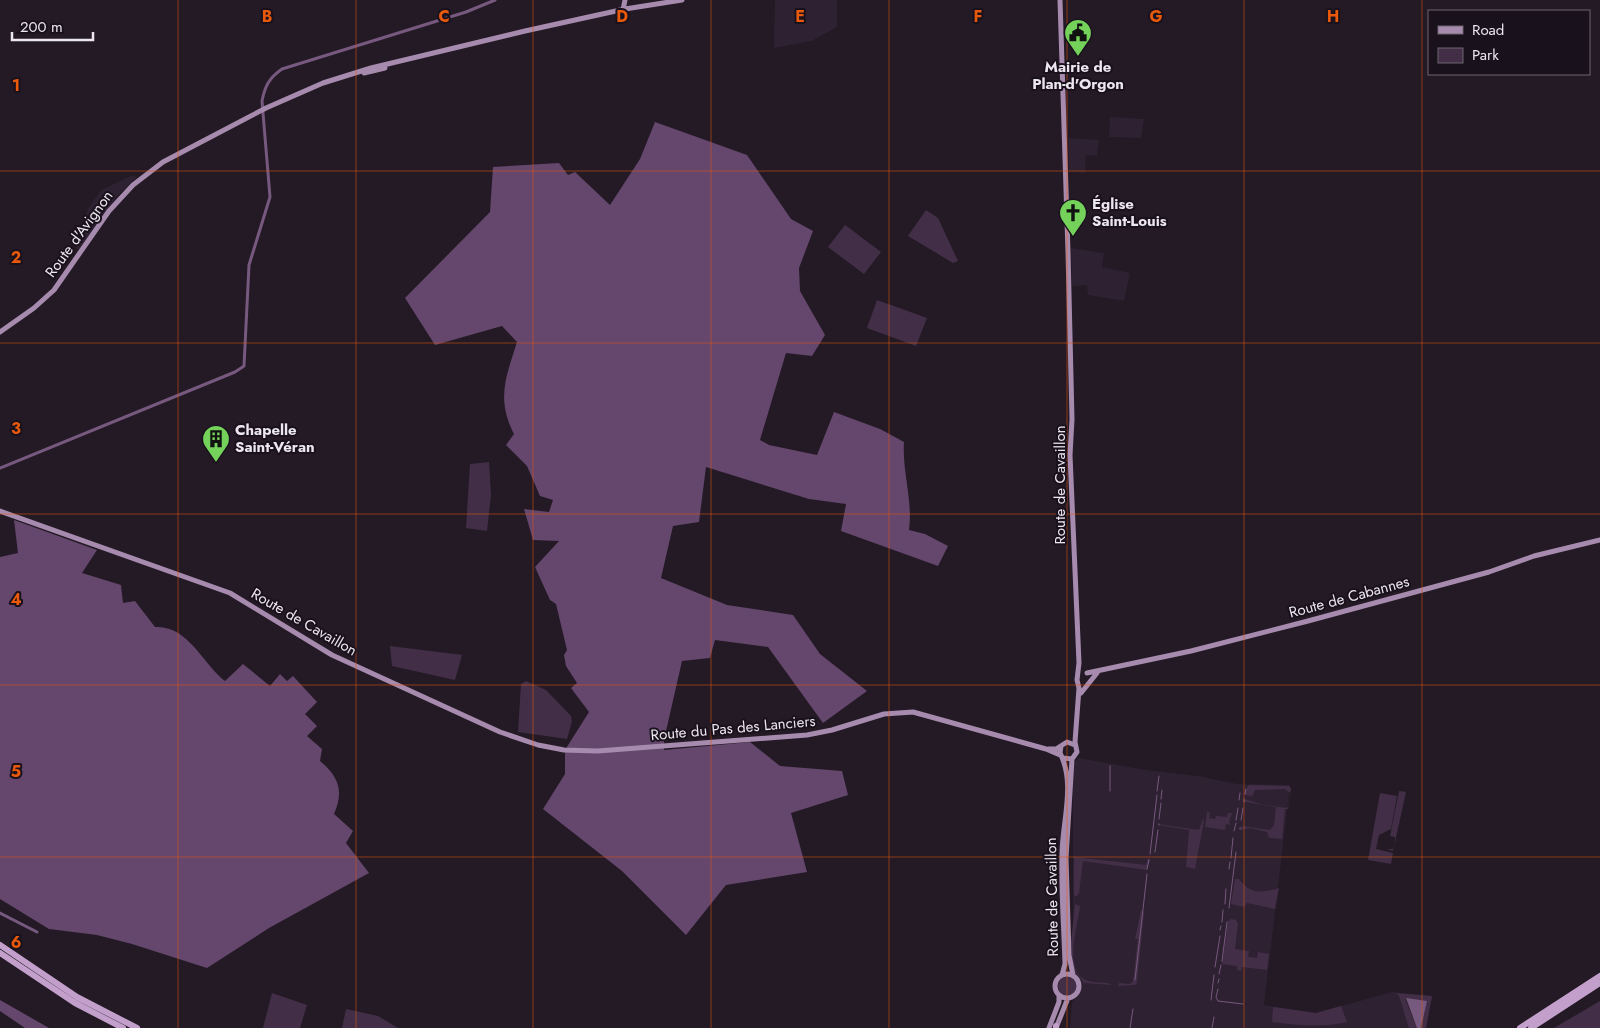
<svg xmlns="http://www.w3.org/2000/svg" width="1600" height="1028" viewBox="0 0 1600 1028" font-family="Jost,sans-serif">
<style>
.built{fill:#2e2131}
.green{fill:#422f47}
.forest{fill:#65466d}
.water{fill:#77587f}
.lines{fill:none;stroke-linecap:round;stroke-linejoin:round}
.stream{stroke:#77587f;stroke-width:1}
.canal{stroke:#77587f;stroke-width:3}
.major{stroke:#a78bae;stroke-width:5}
.highway{stroke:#c3a0cc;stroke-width:6}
.grid{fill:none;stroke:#e8590c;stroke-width:1;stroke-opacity:0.55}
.labels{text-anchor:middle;stroke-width:4;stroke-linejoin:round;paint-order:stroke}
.poi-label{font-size:15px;font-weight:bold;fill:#ece6ee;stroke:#19111c;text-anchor:start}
.street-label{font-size:15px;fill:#ece6ee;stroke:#19111c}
.grid-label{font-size:16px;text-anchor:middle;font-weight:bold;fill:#e8590c;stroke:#19111c;stroke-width:4;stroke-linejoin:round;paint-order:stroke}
</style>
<rect width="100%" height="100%" fill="#231a25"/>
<path class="built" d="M775 0H837V27L812 41 774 48Z
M1110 117 1144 119 1141 138 1109 137Z
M1068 138 1099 140 1097 156 1086 155 1085 173 1069 171Z
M133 175 137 177 117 196 80 250 76 248 88 209 101 190Z
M1071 248 1104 253 1102 267 1130 273 1124 301 1088 295 1087 285 1072 286Z
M1079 758 1146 770 1198 776 1237 784 1290 785 1264 1005 1316 1013 1392 992 1432 996 1426 1028H1070L1072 1003 1082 986 1073 970V764Z"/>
<path class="green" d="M926 210 938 218 958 261 953 263 908 236Z
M845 225 881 252 864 274 828 247Z
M877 300 927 318 916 346 867 328Z
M489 462 491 495 487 531 466 528 470 464Z
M390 646 462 655 455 680 392 666Z
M526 681 546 690 571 716 572 721 567 739 518 732 521 684Z
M1248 785 1289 786 1291 788 1288 809H1285L1282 839 1269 838 1267 832 1250 828 1241 830 1239 828 1242 826 1270 830 1274 825 1276 807 1245 802V799L1260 804 1286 808 1288 807 1290 793 1285 789 1255 790 1252 796 1244 795Z
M1399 791 1406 792 1393 851 1387 849H1394L1395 837 1390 836Z
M1380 793 1397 796 1391 829 1379 835 1376 849 1393 853 1391 864 1368 860Z
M1207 812 1210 813 1209 818 1215 819 1216 816 1227 817 1228 813H1232L1229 822 1231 825 1226 824 1225 830 1205 827Z
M1203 818 1204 821 1195 869 1186 867 1189 830 1158 825V824L1199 830Z
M1074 857 1146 865 1148 858 1150 859 1147 870 1083 861 1079 893 1076 897 1074 895Z
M1235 879H1239C1251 895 1261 893 1279 888L1275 909 1247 903 1244 907 1231 904Z
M1075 904 1080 906C1078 924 1065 965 1082 978 1091 985 1104 980 1112 985L1084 983 1072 967 1071 942Z
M1141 910 1144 912 1137 983 1135 985 1118 986 1119 983 1130 984 1133 981 1138 939H1135Z
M1231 919 1236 920 1238 924 1235 949 1249 951 1248 957 1257 958 1258 952 1269 954 1267 970 1242 967 1241 971 1237 970V966L1222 964 1228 921Z
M1058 986a10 10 0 1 1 20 0a10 10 0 1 1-20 0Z
M272 993 307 1005 300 1028H263Z
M1396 993 1432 996 1426 1028H1421L1427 1001 1405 999 1417 1028H1409L1399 996Z
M1600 1001V1028H1554Z
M1341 1006 1347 1022C1322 1028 1298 1025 1272 1022L1273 1007 1316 1013Z
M346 1009 378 1016 398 1028H342Z"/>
<path class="forest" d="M655 122 747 155 791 219 813 231 799 268 800 291 825 335 812 356 786 353 760 440 769 445 817 455 834 412 880 429 904 442C902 472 913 500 909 530L925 534 948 546 938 566 841 531 846 504 809 499 706 467 699 522 673 526 661 578 727 605 793 615 820 654 867 691 823 723 768 647 715 640 710 658 682 661 664 740V750L750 742 780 766 842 771 848 795 791 813 807 872 726 885 686 935 622 871 543 809 565 774V750L589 712 571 688 577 683 566 666 564 655 567 650 556 604 550 600 535 567 559 541 533 540 524 509 549 512 553 500 540 496 527 466 506 445 514 434C496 399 506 377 517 342L502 326 435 345 405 298 490 212 493 167 559 163 568 175 575 172 610 205 640 159Z
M14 520 97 550 82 573 121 585 123 603 135 601 155 627C188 625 203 664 225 681L243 664 270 686 280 674 287 681 293 676 317 702 305 714 317 726 307 736 322 749 320 761C339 777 344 791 334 814L353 831 346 843 369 873 269 928 207 968 132 944 97 935 49 929 0 899V557L18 553Z
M0 1000 49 1028H25L0 1011Z"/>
<path class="water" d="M1406 998 1427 1001 1421 1028H1417Z"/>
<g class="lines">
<path class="stream" d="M1110 766V791
M1157 791 1159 776
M1245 794 1246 789
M1161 799 1162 790
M1239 800 1240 793
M1244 802V799
M1159 819 1161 803
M1236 820 1238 808
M1241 820 1243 808
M1159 825V824
M1240 829V828
M1234 831 1236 823
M1155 852 1158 830
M1150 854 1157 795
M1231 858 1233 838
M1147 869 1149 860
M1229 869 1230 862
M1225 904 1226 889
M1229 908 1236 852
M1222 922 1223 910
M1220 930 1221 926
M1222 961 1227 922
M1215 967 1220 936
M1219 974 1221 965
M1135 980 1147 874
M1218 983 1219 979
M1218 989 1216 997 1218 1001 1243 1004
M1211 1000 1214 975
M1130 1028 1133 1009
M1212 1028 1214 1017"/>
<path class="canal" d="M0 468 235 372 244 366 249 265 270 197 262 101C265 86 269 78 282 69L466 12 495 0
M0 913 37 932"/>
<path class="major" d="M1060 0 1068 252 1072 419 1070 455 1079 663 1077 680 1079 688 1075 742 1077 752 1072 759 1063 758
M623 10 625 0
M364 73 385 68
M0 332 34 308 54 290 109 211 133 185 163 162 266 108 323 83 371 68 525 31 625 9 682 0
M0 511 230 593 332 655 500 732 538 745 564 750 598 751 807 735 832 730 884 714 913 712 1046 749 1060 755
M1087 673 1191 651 1308 621 1489 572 1534 556 1600 540
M1081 693 1097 673
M1061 746 1060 753C1076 784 1062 822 1062 855 1061 892 1064 928 1065 964L1062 975
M1048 749H1056L1067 742 1075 745
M1072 759 1066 858 1069 955 1073 975
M1055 986a12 12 0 1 1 24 0a12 12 0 1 1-24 0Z
M1049 1028 1059 1002V995
M1056 1028 1068 998"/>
<path class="highway" d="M0 945 77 997 137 1028
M0 953 75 1003 123 1028
M1056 1028V1026
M1520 1028 1600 976
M1531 1028 1600 983"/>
</g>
<path class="grid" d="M178 0V1028M356 0V1028M533 0V1028M711 0V1028M889 0V1028M1067 0V1028M1244 0V1028M1422 0V1028M0 171H1600M0 343H1600M0 514H1600M0 685H1600M0 857H1600"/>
<defs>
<symbol id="civic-pin" viewBox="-11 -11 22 30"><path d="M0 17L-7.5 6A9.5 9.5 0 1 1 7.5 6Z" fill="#74d25b" stroke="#19111c"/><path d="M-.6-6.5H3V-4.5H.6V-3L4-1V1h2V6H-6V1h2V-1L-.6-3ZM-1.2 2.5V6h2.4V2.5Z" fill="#111"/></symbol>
<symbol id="church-pin" viewBox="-11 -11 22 30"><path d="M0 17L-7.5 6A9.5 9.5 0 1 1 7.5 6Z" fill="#74d25b" stroke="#19111c"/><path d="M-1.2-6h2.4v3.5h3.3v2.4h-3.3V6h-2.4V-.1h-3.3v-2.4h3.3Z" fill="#111"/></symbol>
<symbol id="building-pin" viewBox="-11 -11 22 30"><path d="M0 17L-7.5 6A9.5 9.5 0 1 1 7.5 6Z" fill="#74d25b" stroke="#19111c"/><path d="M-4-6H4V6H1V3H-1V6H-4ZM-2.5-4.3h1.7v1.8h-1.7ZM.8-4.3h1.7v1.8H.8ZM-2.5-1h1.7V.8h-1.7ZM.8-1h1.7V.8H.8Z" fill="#111"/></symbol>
</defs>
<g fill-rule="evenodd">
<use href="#civic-pin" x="1062" y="17" width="32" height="43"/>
<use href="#church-pin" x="1057" y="197" width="32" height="43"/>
<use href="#building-pin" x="200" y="423" width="32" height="43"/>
</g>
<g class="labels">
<g class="poi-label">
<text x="1078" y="72" text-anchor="middle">Mairie de<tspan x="1078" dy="17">Plan-d'Orgon</tspan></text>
<text x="1092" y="209">Église<tspan x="1092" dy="17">Saint-Louis</tspan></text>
<text x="235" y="435">Chapelle<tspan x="235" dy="17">Saint-Véran</tspan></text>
</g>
<g class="street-label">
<text transform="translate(79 234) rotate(-54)" y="5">Route d'Avignon</text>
<text transform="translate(1060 485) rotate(-90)" y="5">Route de Cavaillon</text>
<text transform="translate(1349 597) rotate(-15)" y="5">Route de Cabannes</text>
<text transform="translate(304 622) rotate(30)" y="5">Route de Cavaillon</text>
<text transform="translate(733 728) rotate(-5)" y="5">Route du Pas des Lanciers</text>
<text transform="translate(1052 897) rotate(-91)" y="5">Route de Cavaillon</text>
</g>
</g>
<g class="grid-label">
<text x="267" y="22">B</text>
<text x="444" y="22">C</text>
<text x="622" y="22">D</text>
<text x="800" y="22">E</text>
<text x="978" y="22">F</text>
<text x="1156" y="22">G</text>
<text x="1333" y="22">H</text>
<text x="16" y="91">1</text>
<text x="16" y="263">2</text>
<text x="16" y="434">3</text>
<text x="16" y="605">4</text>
<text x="16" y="777">5</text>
<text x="16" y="948">6</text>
</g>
<rect x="1428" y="10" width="162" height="65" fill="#19111c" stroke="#6d6670"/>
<rect x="1438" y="26" width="25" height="8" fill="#a78bae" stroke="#6d6670"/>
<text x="1472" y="35" font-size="15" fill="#ece6ee">Road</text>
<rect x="1438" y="48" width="25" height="15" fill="#422f47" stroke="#6d6670"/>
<text x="1472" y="60" font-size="15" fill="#ece6ee">Park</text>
<path d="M12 32v8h81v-8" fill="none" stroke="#ece6ee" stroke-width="2.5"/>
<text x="20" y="32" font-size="15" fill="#ece6ee" stroke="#19111c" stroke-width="4" paint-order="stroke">200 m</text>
</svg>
